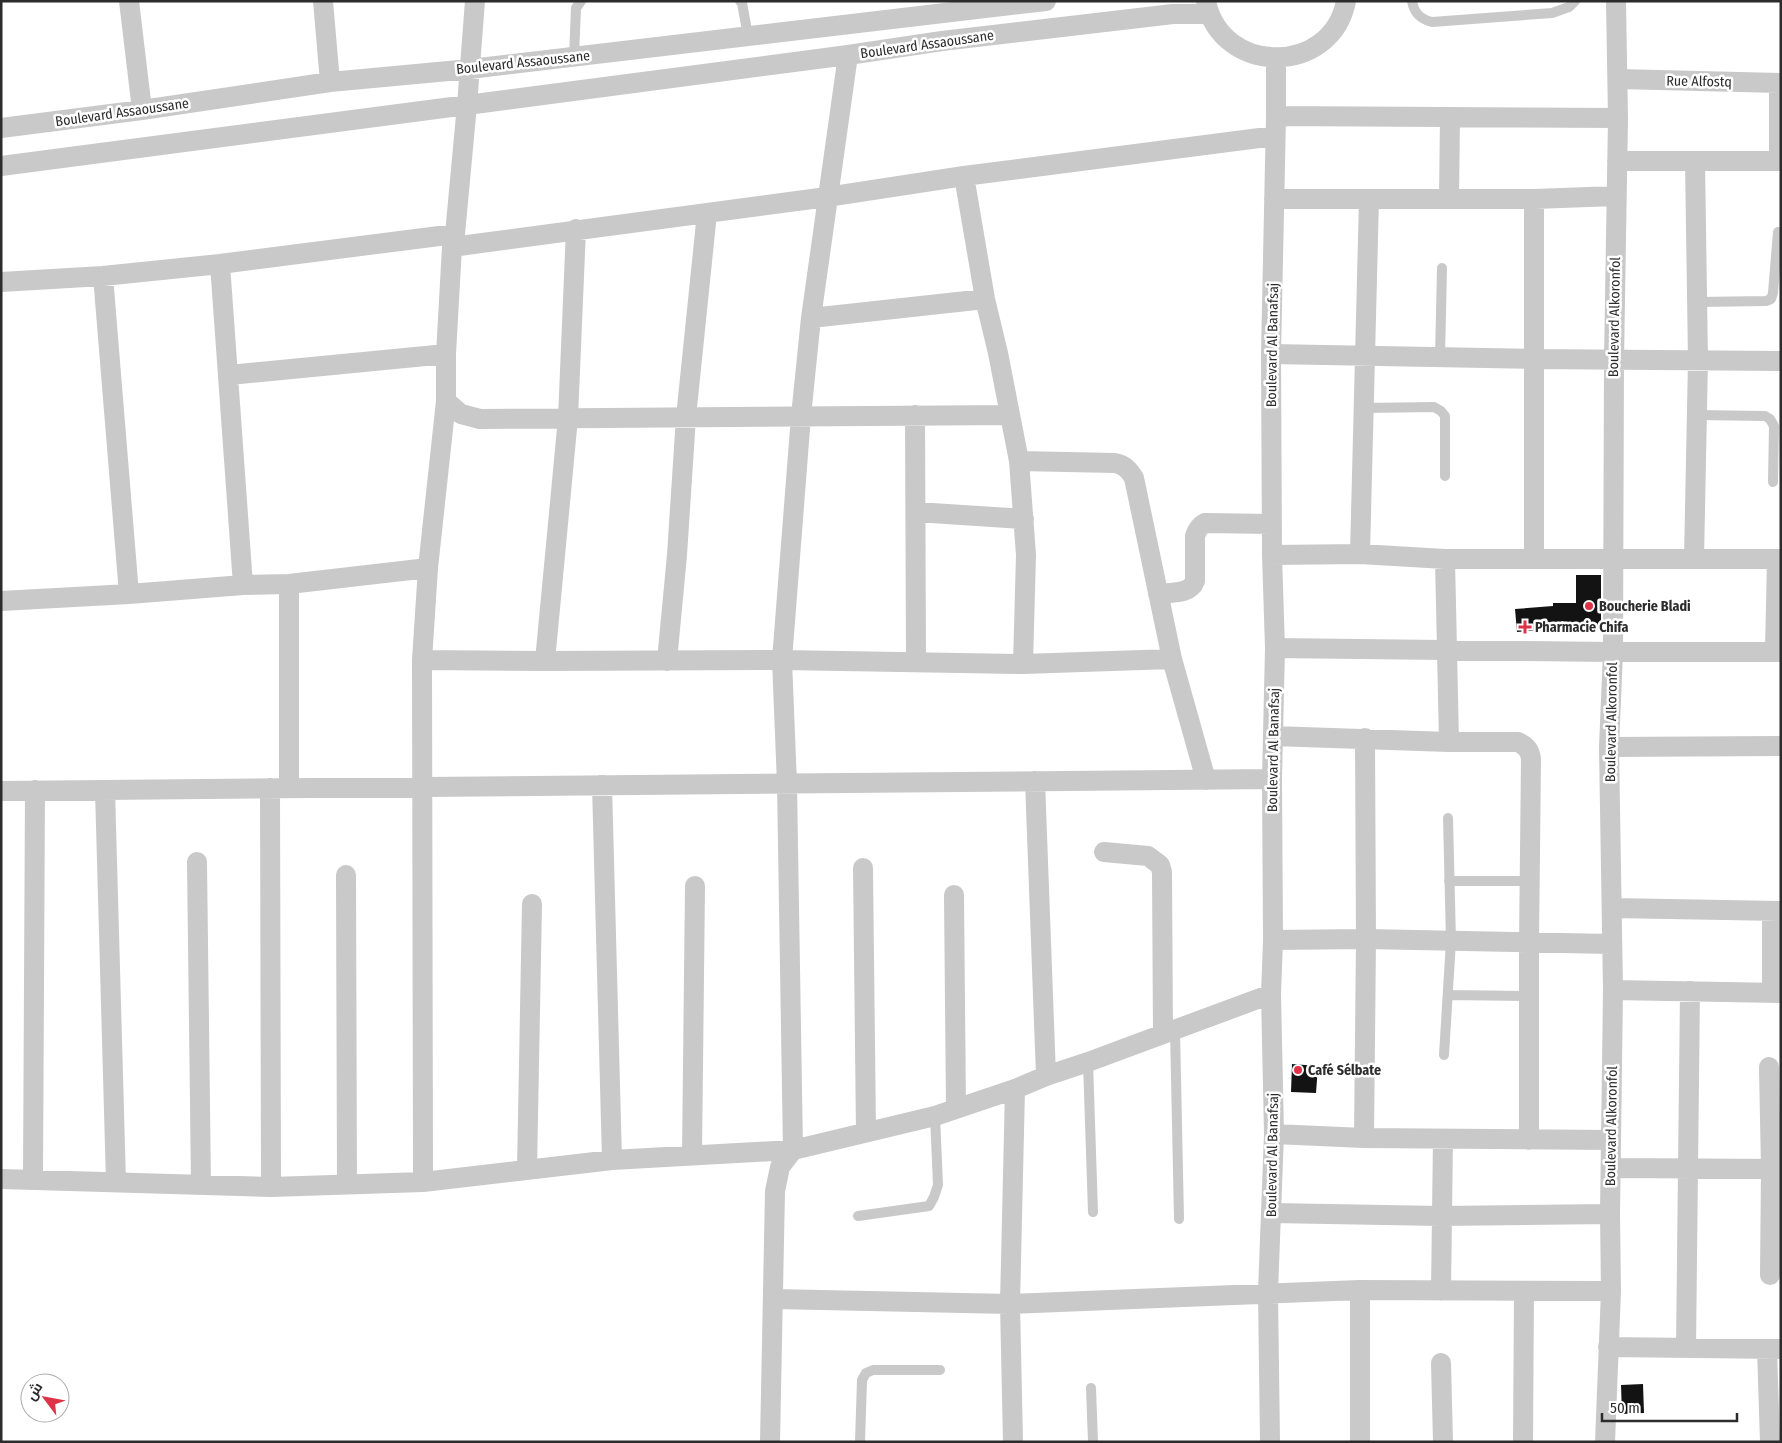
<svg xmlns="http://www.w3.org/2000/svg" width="1782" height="1443" viewBox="0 0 1782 1443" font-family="'Fira Sans Condensed',Cairo,sans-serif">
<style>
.building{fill:#131313}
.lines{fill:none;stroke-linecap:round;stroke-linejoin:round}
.lane{stroke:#c9c9c9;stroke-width:10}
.street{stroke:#c9c9c9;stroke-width:20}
.poi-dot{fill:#de3247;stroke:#fff;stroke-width:2}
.labels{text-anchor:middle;stroke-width:5;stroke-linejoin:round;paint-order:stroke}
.street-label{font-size:14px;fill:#2c2c2c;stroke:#fff}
.poi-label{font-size:14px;font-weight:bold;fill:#2c2c2c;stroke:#fff;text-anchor:start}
</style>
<rect width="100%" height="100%" fill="#fff"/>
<path class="building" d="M1576 575H1601V630L1553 631V629L1517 632 1515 609 1553 606V603H1576Z
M1292 1064 1318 1066 1316 1093 1291 1092Z
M1643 1384 1644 1413 1622 1414 1621 1385Z"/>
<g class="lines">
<path class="lane" d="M740 1 742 3 748 36
M1412 1C1414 13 1420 19 1432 22L1552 13 1569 7 1575 1
M574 57 576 8 581 1
M1697 302 1766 301 1771 299 1773 293 1778 232
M1440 357 1442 268
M1364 408 1434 407 1441 411 1445 416V476
M1697 415 1765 416 1770 419 1774 426 1773 482
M1449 881H1530
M1448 995 1529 996
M1175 1030 1179 1219
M1444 1055 1451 941 1448 818
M1088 1062 1093 1212
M858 1216 929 1206 934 1197 938 1185 935 1116
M1091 1388 1093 1442
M860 1442 862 1380 866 1373 873 1370H940"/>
<path class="street" d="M129 1 142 110
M323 1 330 82
M1206 1C1221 76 1332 76 1346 1
M1618 79 1781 83
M1779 83V161
M1276 116 1618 118
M1 128 142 110 330 82 470 69 1046 1
M1617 161H1781
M1 166 848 55 942 41 1173 14H1210
M964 176 985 299 998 353 1019 461 1026 555 1023 664
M1274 199H1534L1616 196
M1449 199 1450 117
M1534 199V559
M452 247 827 197 964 176 1275 136
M220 264 243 585
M103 276 129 594
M1 282 103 276 220 264 455 234
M811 318 985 299
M1271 354 1533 359 1781 361
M229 375 446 354
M446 401 461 414 480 419 1010 415
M915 415 916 662
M1019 461 1115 463C1125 465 1129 470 1134 478L1172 659 1206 780
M916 512 1024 519
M1360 554 1369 199
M1272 555 1360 554 1445 559H1781
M1445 559 1449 742
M1694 559 1698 360 1695 161
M1158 594C1171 592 1190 595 1195 581V536C1197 530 1199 526 1205 523L1272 524
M1 601 129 594 243 585 289 584 428 568
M1275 648 1613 652H1781
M1775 651 1777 559
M422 660 545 661 782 660 1023 664 1172 659
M545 661 568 418 576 229
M667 661 677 555 686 417 707 213
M1273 736 1449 742H1518C1526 746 1530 750 1531 759L1529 943V1140
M1609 747 1781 746
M1035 781 1046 1076
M602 785 612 1160
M270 788 271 1187
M289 788V584
M105 790 116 1182
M1 791 1272 779
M1104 852 1148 856 1160 865 1162 872 1163 1034
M197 862 201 1185
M863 868 866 1132
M346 875 347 1185
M954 895 956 1109
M1612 908 1781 911
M1772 911V993
M1273 940 1366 939 1611 944
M1613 990 1781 993
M1769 1067 1771 1169 1770 1275
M1274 1134 1364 1138 1611 1140
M1364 1138 1366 939 1365 738
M692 1155 695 886
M1612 1168 1781 1169
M527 1170 532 904
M1 1179 271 1187 423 1182 612 1160 793 1150 787 784 782 660 801 416 811 318 848 55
M33 1179 35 790
M423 1182 422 660 428 568 446 401V354L452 247 455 234 467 105 475 1
M1272 1213 1441 1216 1610 1214
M1441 1291 1443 1139
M774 1299 1010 1304 1360 1290 1611 1291
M1608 1347 1781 1349
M1686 1348 1690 991
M1767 1349 1770 1442
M1441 1363 1443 1442
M770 1442 775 1191 780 1167 793 1150 935 1116 1015 1089 1046 1076 1088 1062 1271 994
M1013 1442 1010 1304 1015 1089
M1270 1442 1268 1292 1274 1134 1271 994 1273 940 1272 779 1275 648 1272 555 1271 354 1276 116V58
M1360 1442V1290
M1523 1442 1524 1291
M1605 1442 1611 1291 1610 1214 1613 990 1609 747 1613 652 1614 360 1618 118 1616 1"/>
</g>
<g class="poi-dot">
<circle cx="1589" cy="606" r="5"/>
<path d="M1522.5 619.5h5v5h5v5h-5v5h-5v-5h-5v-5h5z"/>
<circle cx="1298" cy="1070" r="5"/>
</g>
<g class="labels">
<g class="street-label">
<text transform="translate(927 44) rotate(-8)" y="5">Boulevard Assaoussane</text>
<text transform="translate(523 62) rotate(-6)" y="5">Boulevard Assaoussane</text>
<text transform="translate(1699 81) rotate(1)" y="5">Rue Alfostq</text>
<text transform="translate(122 112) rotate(-8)" y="5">Boulevard Assaoussane</text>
<text transform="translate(1614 317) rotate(-89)" y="5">Boulevard Alkoronfol</text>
<text transform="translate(1272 345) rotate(-89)" y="5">Boulevard Al Banafsaj</text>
<text transform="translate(1611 722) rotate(-89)" y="5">Boulevard Alkoronfol</text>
<text transform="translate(1273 750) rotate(-89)" y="5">Boulevard Al Banafsaj</text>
<text transform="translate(1611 1126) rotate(-89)" y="5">Boulevard Alkoronfol</text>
<text transform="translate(1272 1155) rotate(-89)" y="5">Boulevard Al Banafsaj</text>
</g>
<g class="poi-label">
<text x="1599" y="611">Boucherie Bladi</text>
<text x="1535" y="632">Pharmacie Chifa</text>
<text x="1308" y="1075">Café Sélbate</text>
</g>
</g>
<rect width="1782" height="1443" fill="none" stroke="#2c2c2c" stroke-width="5"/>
<g transform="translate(45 1398) rotate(302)"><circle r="24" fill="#ffffff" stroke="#ababab"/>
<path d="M0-4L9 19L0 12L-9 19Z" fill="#de3247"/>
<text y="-8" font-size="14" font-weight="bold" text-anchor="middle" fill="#2c2c2c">ش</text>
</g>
<path d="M1602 1413v8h135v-8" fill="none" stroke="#2c2c2c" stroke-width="2.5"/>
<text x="1610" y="1413" font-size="15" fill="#2c2c2c" stroke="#ffffff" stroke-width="4" paint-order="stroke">50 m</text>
</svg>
